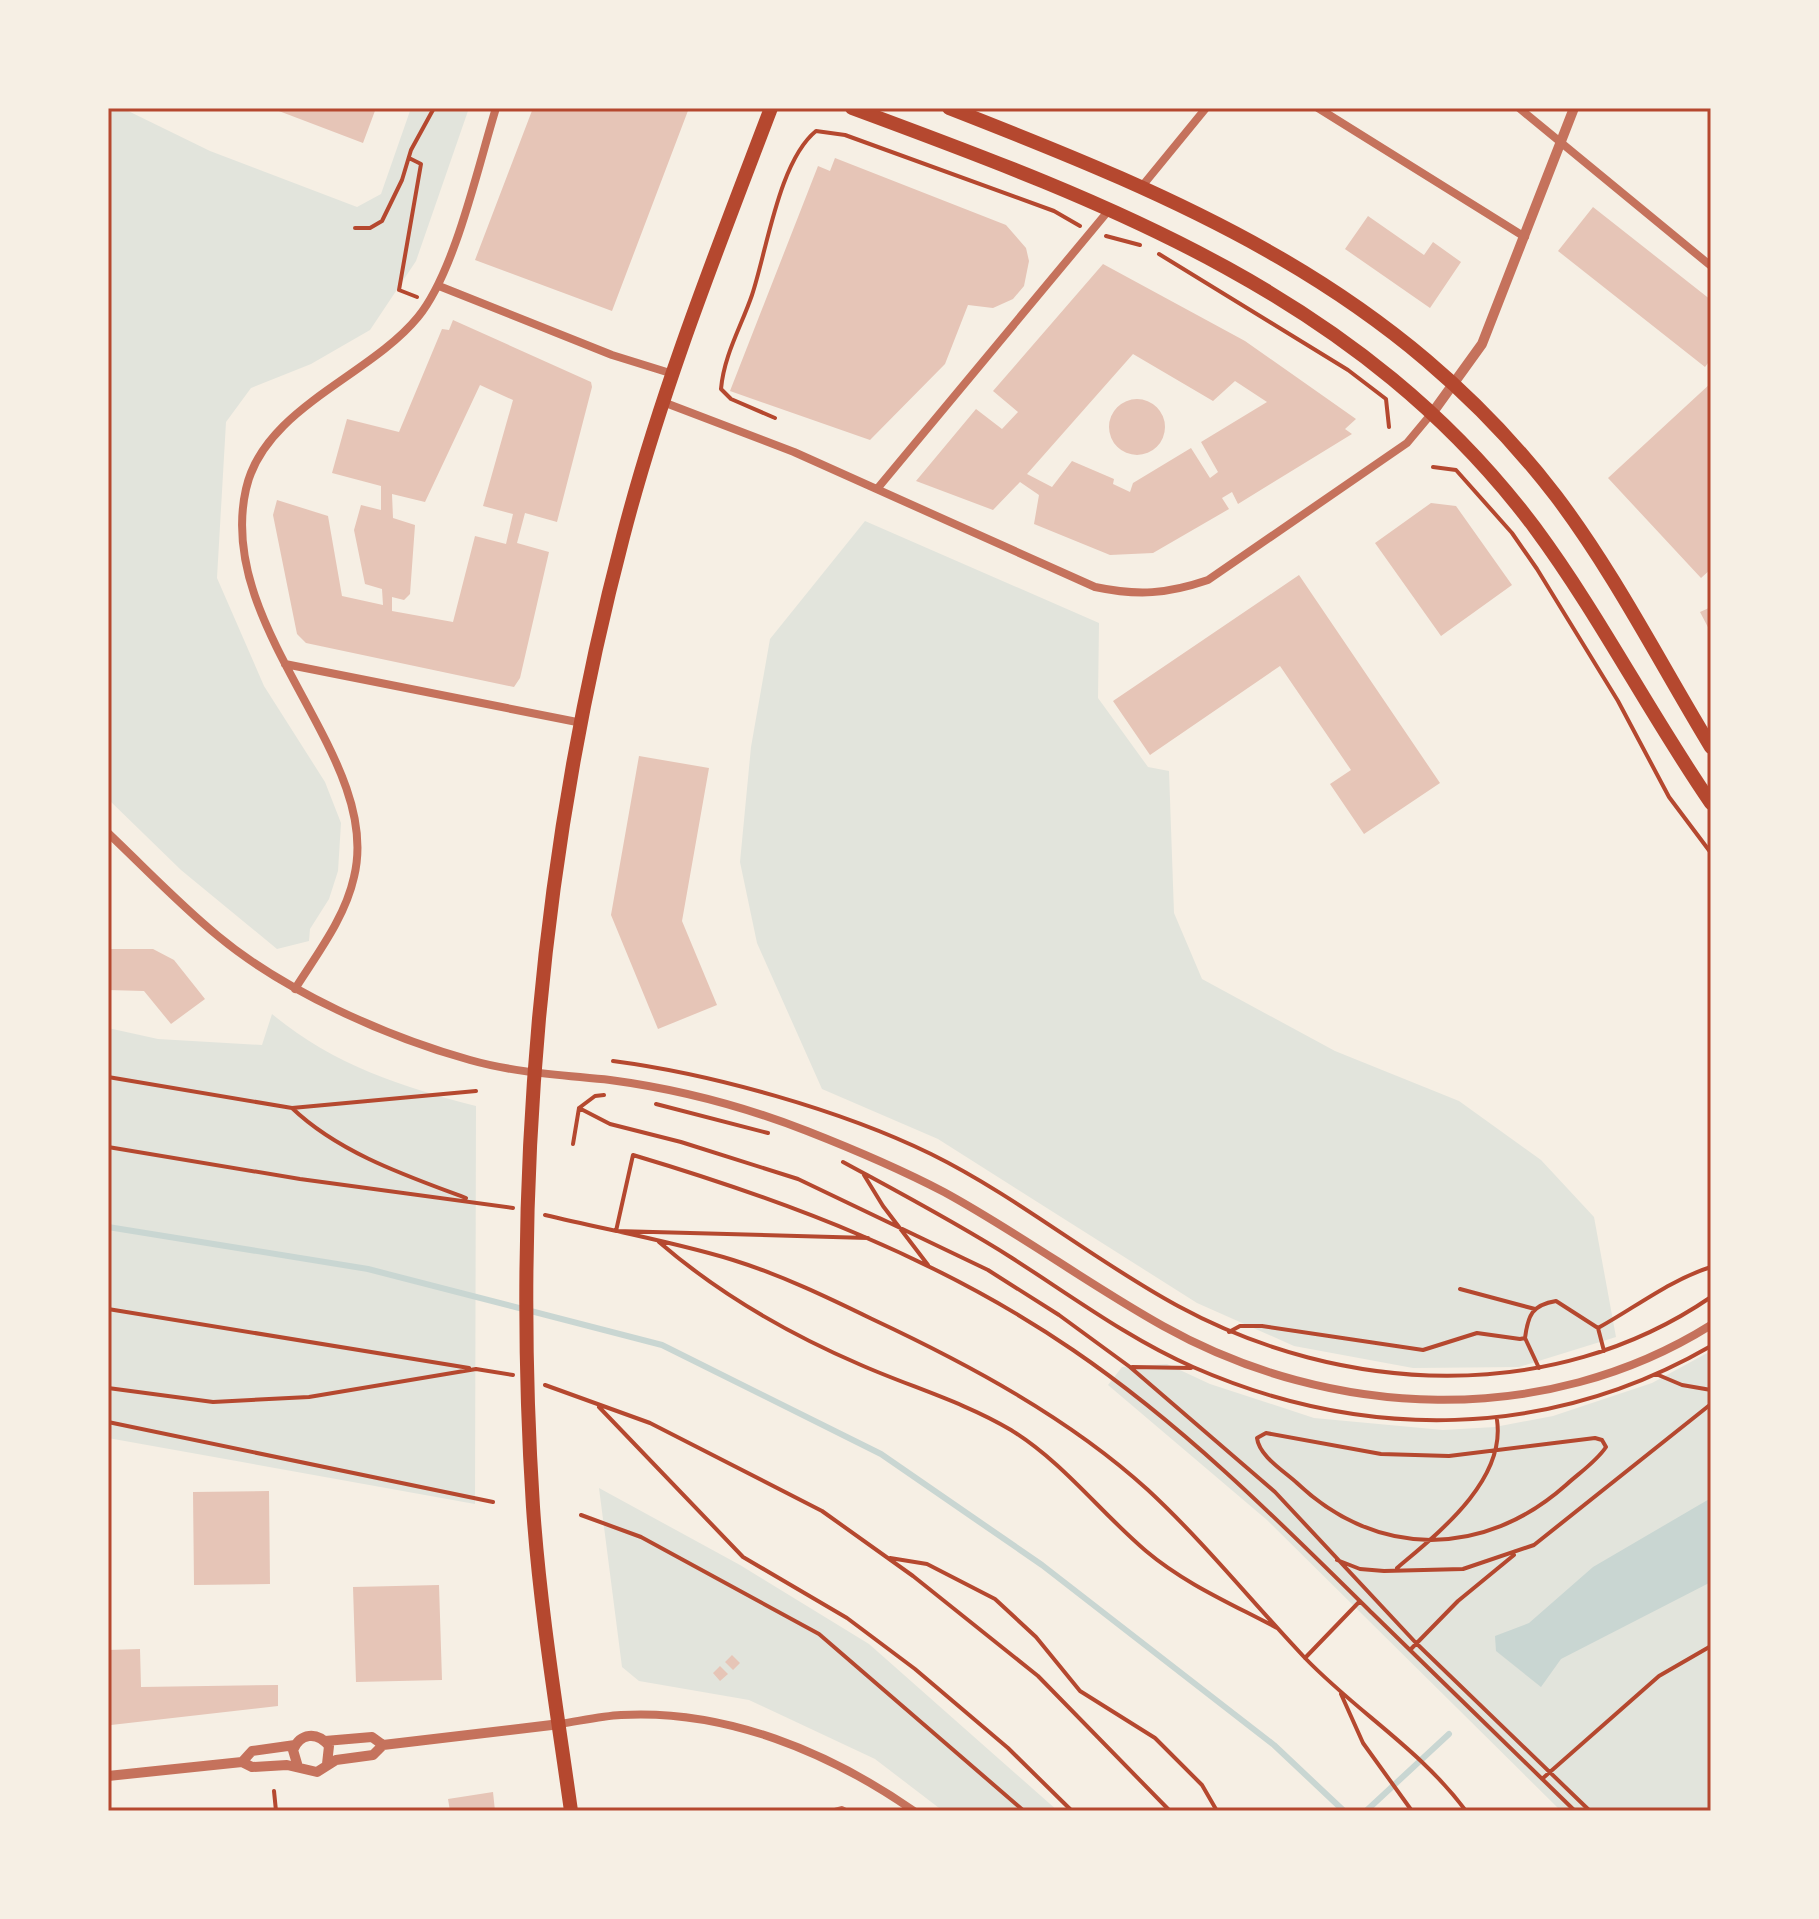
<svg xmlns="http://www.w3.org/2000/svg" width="1819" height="1919" viewBox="0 0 1819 1919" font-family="Commissioner,sans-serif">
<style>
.green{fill:#e2e4dc}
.water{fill:#c9d6d2}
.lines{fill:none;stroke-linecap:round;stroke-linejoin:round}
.stream{stroke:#c9d6d2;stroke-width:6}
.building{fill:#e6c5b7;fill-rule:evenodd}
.path{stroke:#b5482f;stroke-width:4}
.service{stroke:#c5725c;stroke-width:4}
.minor{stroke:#c5725c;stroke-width:8}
.tertiary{stroke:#c5725c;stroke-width:10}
.primary{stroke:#b5482f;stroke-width:14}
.neatline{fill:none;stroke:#b5482f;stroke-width:3}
</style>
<rect width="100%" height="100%" fill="#f6efe4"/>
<path class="green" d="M108 108H122L210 151 357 207 381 194 411 108H469L416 261 370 330 311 364 251 388 226 422 217 578 264 686 325 782 341 823 338 871 329 899 310 929 309 941 277 949 181 870 108 799Z
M865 521 1099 623 1098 698 1148 767 1169 771 1174 913 1202 979 1335 1051 1459 1101 1541 1160 1594 1217 1616 1337 1519 1367 1413 1368 1294 1346 1197 1303 938 1139 822 1089 757 943 740 862 751 747 770 639Z
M272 1014C332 1064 401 1087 476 1106L475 1504 108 1438V1028L158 1039 262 1045Z
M1711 1351V1811H1561L1267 1520 1108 1385 1122 1367 1167 1364 1210 1384 1314 1418 1443 1430 1495 1427 1553 1416 1652 1383Z
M599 1488 740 1565 869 1644 1058 1811H943L875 1759 749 1700 639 1681 622 1667Z"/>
<path class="water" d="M1711 1498V1582L1561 1659 1541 1687 1496 1651 1495 1636 1529 1623 1593 1567Z"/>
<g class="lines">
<path class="stream" d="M108 1227 368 1269 662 1345 881 1454 1042 1565 1274 1745 1344 1811
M1366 1811 1449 1734"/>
</g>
<path class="building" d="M271 108H376L363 143Z
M533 108H689L612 311 475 260Z
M835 158 1006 225 1026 248 1029 261 1024 286 1013 299 993 308 968 305 945 364 870 440 730 391 818 166 830 171Z
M1593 207 1711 300V359L1705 367 1558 251Z
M1368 216 1424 255 1433 242 1461 262 1430 308 1345 249Z
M1103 264 1245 341 1356 419 1345 429 1352 434 1238 504 1232 492 1222 498 1229 509 1153 553 1110 555 1034 524 1039 495 1020 482 993 510 916 481 976 409 1002 429 1018 412 993 391ZM1133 354 1213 401 1235 381 1267 402 1201 442 1218 472 1210 478 1191 448 1133 483 1130 492 1113 484 1114 479 1072 461 1052 487 1027 474Z
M453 320 591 382 592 387 557 522 525 513 517 543 549 552 520 678 514 687 306 643 297 634 273 515 277 500 328 516 342 596 383 605 382 589 365 584 354 530 361 505 381 510V486L332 473 347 419 399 432 442 329 449 330ZM480 385 513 400 483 506 513 514 506 544 475 536 453 622 392 611V597L404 600 410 594 415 525 393 518 392 494 425 502Z
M1711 383V569L1701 578 1608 478Z
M1109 427a28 28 0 1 1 56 0a28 28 0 1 1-56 0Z
M1431 503 1456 506 1512 585 1441 636 1375 543Z
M1299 575 1440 783 1364 834 1330 784 1351 770 1280 666 1150 755 1113 701Z
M1711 607V633L1700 612Z
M639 756 709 768 682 921 717 1005 658 1029 611 915Z
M108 949H153L174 960 205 999 171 1024 144 991 108 990Z
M269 1491 270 1584 194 1585 193 1492Z
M439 1585 442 1680 356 1682 353 1587Z
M140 1649 141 1687 278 1685V1706L111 1725 108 1650Z
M732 1655 740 1663 733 1670 725 1662Z
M720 1666 728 1674 720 1681 713 1673Z
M493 1792 495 1811H450L448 1799Z"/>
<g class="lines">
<path class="path" d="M409 158 421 164 399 290 417 297
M355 228H370L382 221 402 180 411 150 434 108
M1106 236 1140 245
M1159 254 1348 370 1386 399 1389 427
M775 418 731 399 721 389C724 355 741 327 752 295 767 250 779 161 816 131L845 135 1054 211 1080 226
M1433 467 1456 470 1512 533 1537 569 1618 701 1669 797 1711 853
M613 1061C712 1074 841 1110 931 1154 1018 1197 1093 1260 1178 1306 1342 1395 1552 1406 1711 1297
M108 1077 292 1108 476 1091
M656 1104 768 1133
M292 1108C339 1153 407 1176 466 1198
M579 1108 610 1124 681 1142 798 1179 988 1270 1059 1315 1130 1367 1275 1492 1416 1643 1590 1811
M573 1144 579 1108 595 1096 604 1095
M108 1147 300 1179 513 1208
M843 1162C900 1193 957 1223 1012 1258 1070 1295 1129 1339 1193 1367 1364 1442 1548 1440 1711 1346
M864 1175 883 1206 928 1265
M545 1215C607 1230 671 1241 733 1260 781 1275 827 1297 872 1319 968 1364 1069 1418 1148 1490 1205 1543 1252 1602 1305 1658 1358 1713 1420 1749 1466 1811
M868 1238 616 1231 633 1155C787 1201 939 1258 1073 1350 1183 1425 1277 1519 1372 1613 1439 1679 1508 1745 1575 1811
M659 1242C718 1293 789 1334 861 1365 911 1387 964 1402 1011 1430 1064 1463 1099 1511 1146 1551 1185 1584 1232 1604 1277 1628
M1460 1289 1535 1309
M108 1309 469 1368
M1598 1328 1604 1351
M1229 1332 1240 1326H1262L1423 1350 1477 1333 1520 1339 1525 1338C1528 1315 1532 1305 1556 1301L1598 1328C1636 1307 1670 1280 1711 1267
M1525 1338 1539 1368
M1132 1367 1191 1368
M1656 1374 1682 1385 1711 1390
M545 1385 650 1423 822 1511 913 1576 1038 1676 1170 1811
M108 1388 213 1402 309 1397 476 1369 513 1375
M599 1407 743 1557 847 1618 915 1669 1008 1748 1072 1811
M108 1422 493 1502
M1266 1433 1381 1454 1449 1456 1595 1438 1602 1440 1606 1447C1596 1462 1579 1473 1566 1485 1484 1558 1377 1559 1297 1483 1284 1471 1259 1456 1257 1438Z
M581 1515 641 1537 819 1634 1024 1811
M890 1558 927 1564 995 1599 1036 1637 1080 1691 1155 1738 1202 1785 1217 1811
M1337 1560 1360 1569 1384 1571 1463 1569 1534 1545 1711 1404
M1397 1568C1437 1534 1506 1481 1497 1420
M1410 1650 1458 1601 1514 1555
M1305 1658 1360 1601
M1341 1694 1363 1743 1412 1811
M1542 1779 1659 1676 1711 1646
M274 1791 276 1811"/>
<path class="service" d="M831 1811 842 1808 848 1811"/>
<path class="minor" d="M1318 108 1525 237
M1519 108 1711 266
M1143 185 1206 108
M439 286 612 355 670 373
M663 402 794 452 1095 587C1138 596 1167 594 1208 580L1407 443 1432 413
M877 489 1109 210
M285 664 582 723
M108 833C144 867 179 904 218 936 284 991 387 1037 470 1060 516 1073 563 1075 610 1080 678 1089 743 1106 807 1131 853 1149 900 1169 944 1192 1019 1233 1088 1284 1163 1326 1331 1420 1545 1429 1711 1325
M295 989C317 954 345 918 354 877 384 756 214 630 246 489 264 408 369 377 418 317 455 272 478 166 496 108
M560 1724C580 1721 601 1716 621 1715 726 1709 829 1752 914 1811"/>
<path class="tertiary" d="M1433 412 1482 344 1574 108
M325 1741 372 1737 383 1745
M242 1762 252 1751 295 1745
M298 1767 293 1750C300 1733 317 1731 329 1746L327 1764
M108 1776 242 1762 252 1767 287 1765 317 1772 336 1760 373 1755 383 1745 560 1724"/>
<path class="primary" d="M852 108C1112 204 1363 298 1535 528 1600 616 1649 713 1711 803
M949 108C1185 200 1396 288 1556 496 1615 574 1660 663 1711 747
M571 1811C557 1711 540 1609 533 1507 512 1182 540 853 623 537 661 390 717 250 771 108"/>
</g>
<rect width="1819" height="1919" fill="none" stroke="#f6efe4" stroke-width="220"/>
<rect x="110" y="110" width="1599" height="1699" class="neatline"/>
</svg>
